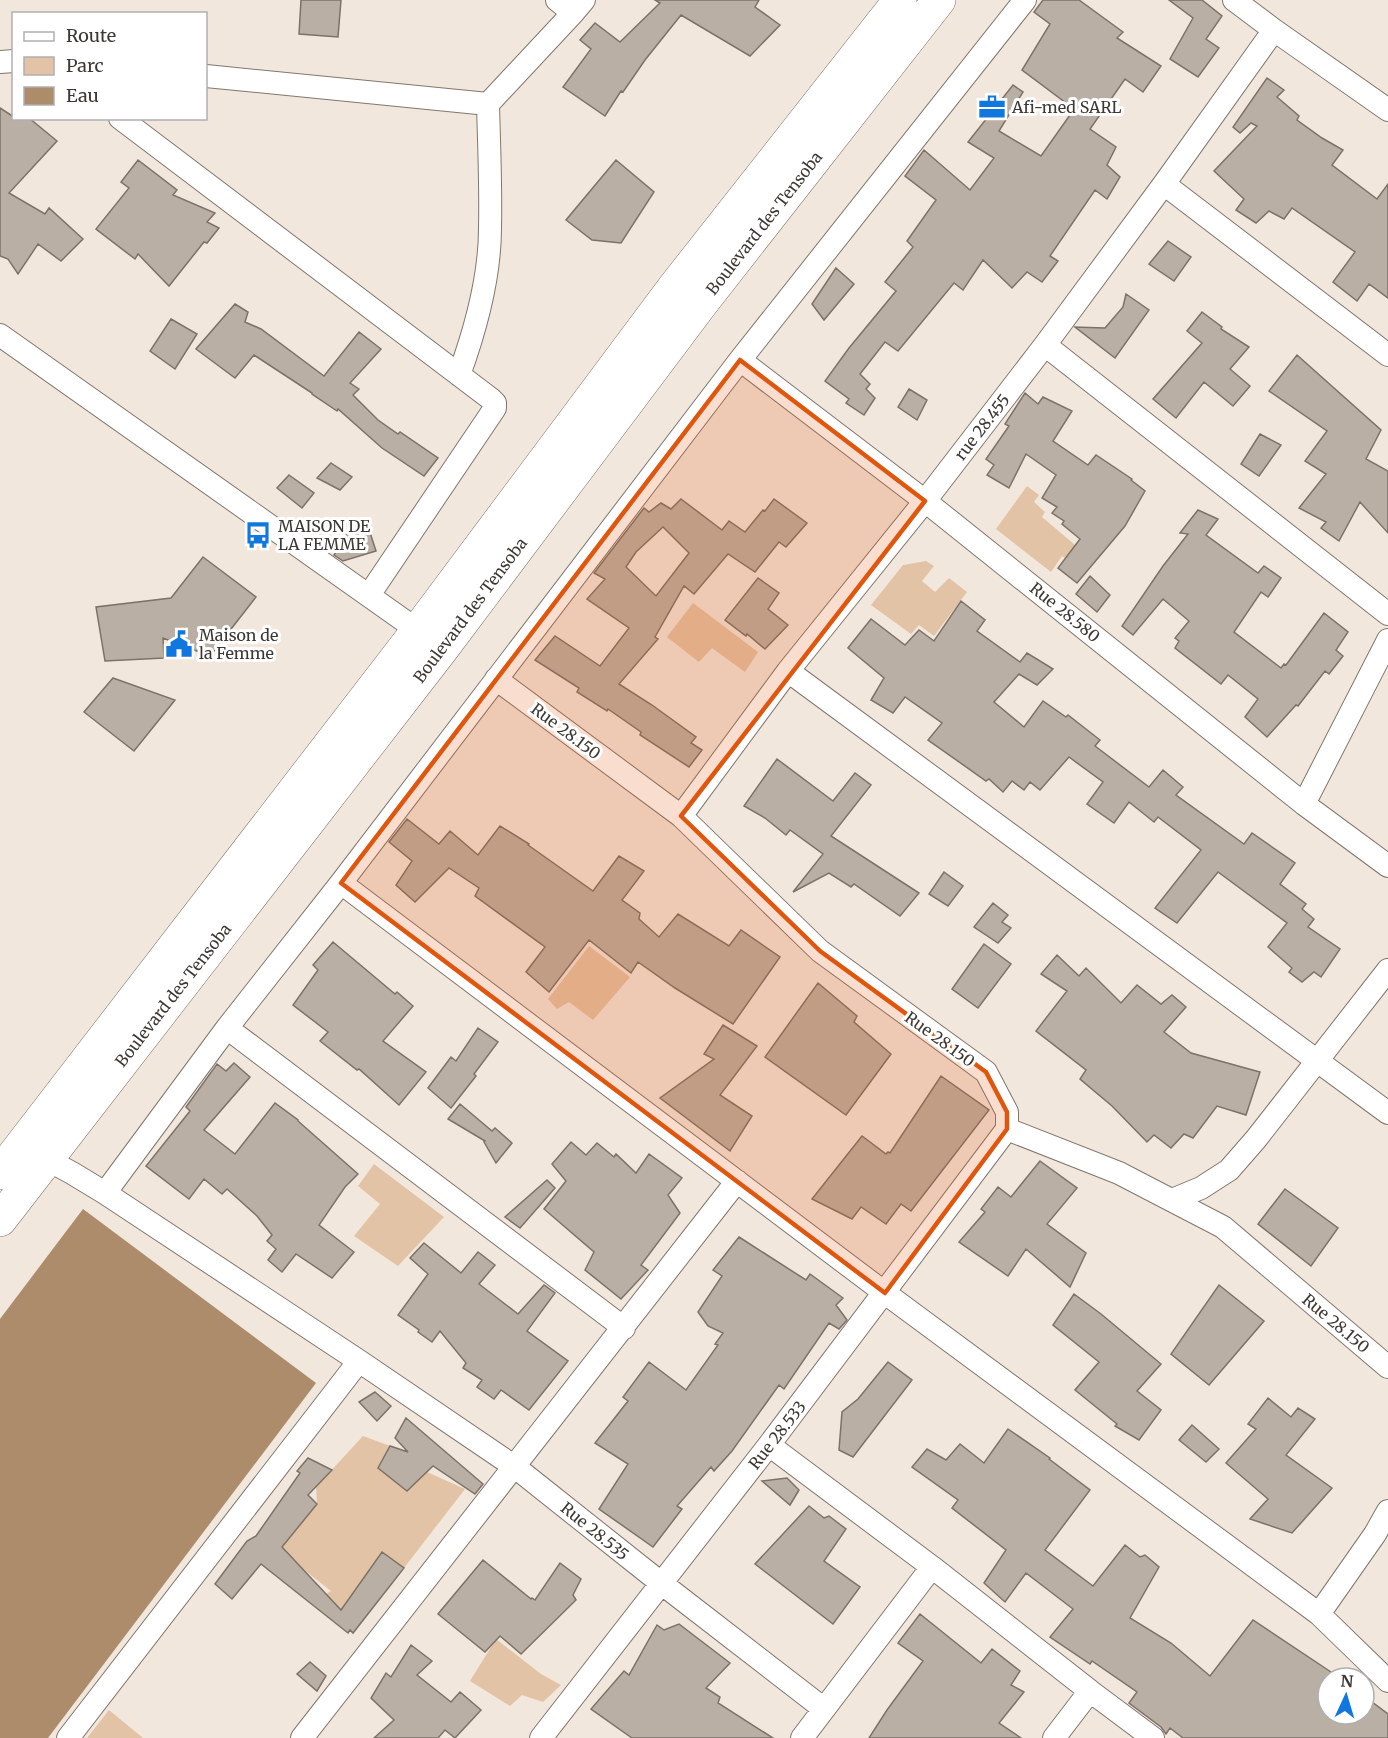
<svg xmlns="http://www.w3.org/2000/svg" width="1388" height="1738" viewBox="0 0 1388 1738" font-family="Merriweather,serif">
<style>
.green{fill:#e3c3a5}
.water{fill:#ad8c6c}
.building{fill:#b9afa4;stroke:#7c7268;stroke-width:1.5;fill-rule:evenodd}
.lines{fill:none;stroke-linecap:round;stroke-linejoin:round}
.street-casing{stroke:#81776d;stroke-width:24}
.primary-casing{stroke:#81776d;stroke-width:34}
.street{stroke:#fff;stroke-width:22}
.primary{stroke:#fff;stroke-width:33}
.marked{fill:#df570e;fill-opacity:0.2;stroke:#df570e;stroke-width:4.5;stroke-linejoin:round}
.labels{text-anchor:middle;stroke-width:6;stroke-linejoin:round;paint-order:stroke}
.poi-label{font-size:16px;fill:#3d3834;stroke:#fff;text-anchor:start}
.street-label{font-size:16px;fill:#3d3834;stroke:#fff}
</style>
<rect width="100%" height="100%" fill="#f2e7dc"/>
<path class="green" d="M1027 486 1039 495 1034 502 1045 512 1042 517 1081 550 1072 562 1062 556 1051 572 996 529Z
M926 561 934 566 922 581 935 592 949 578 967 592 934 636 919 625 911 634 871 605 903 565Z
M693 603 758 652 745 672 712 648 699 662 667 637Z
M589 946 630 977 593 1020 569 1002 557 1009 548 999Z
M374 1164 444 1217 398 1266 354 1236 380 1204 358 1186Z
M363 1436 390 1446 378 1468 407 1491 427 1472 465 1489 404 1568 382 1552 334 1620 311 1603 331 1591 303 1569 286 1583 272 1557 317 1504 316 1487Z
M496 1639 541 1674 561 1685 543 1702 522 1695 510 1706 470 1681Z
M109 1710 143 1738H87Z"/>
<path class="water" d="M83 1209 316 1383 48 1738H0V1319Z"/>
<path class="building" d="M301 0H341L338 37 299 34Z
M655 0H759L755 7 780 25 750 56 681 15 645 60 623 92 621 91 605 116 563 87 591 49 580 40 595 23 620 42 660 3Z
M1043 0H1079L1123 32 1117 38 1161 66 1143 92 1125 79 1090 129 1116 147 1107 165 1120 177 1107 199 1095 190 1050 256 1058 261 1042 282 1027 272 1012 288 983 260 963 290 954 283 898 351 885 342 860 374 870 384 866 389 875 398 864 415 846 403 849 399 825 381 849 348 896 291 885 282 913 247 907 241 936 200 905 176 924 150 970 190 994 158 968 142 1013 85 1023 92 999 131 1041 156 1070 115 1067 112 1070 106 1022 70 1050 24 1034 12Z
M1169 0H1202L1222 16 1206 39 1219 48 1198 77 1170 59 1193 18Z
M1267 78 1284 90 1277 97 1299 116 1297 120 1322 138 1343 150 1332 165 1377 199 1388 184V298L1369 284 1357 301 1333 282 1355 252 1292 208 1284 219 1269 211 1256 223 1236 210 1244 199 1214 171 1257 126 1251 123 1240 133 1233 127Z
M0 108 14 117V118H29L57 141 9 193 45 214 49 208 83 239 61 261 38 244 18 274 8 259 0 256Z
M138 160 177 190 173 195 215 213 207 222 219 228 207 243 204 242 169 286 138 254 135 259 96 229 129 188 121 182Z
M616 160 654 192 621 243 592 240 566 220Z
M1168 241 1191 257 1174 281 1149 264Z
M836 268 854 284 824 320 812 304Z
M1126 294 1149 310 1115 358 1075 327 1105 328 1123 307Z
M235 304 248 312 245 322 261 329 324 376 359 332 381 349 350 383 359 389 353 395 378 420 398 434 400 432 438 458 424 476 382 448 338 409 337 411 312 394V393L254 355 235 378 196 349Z
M1202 312 1222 327 1221 329 1249 347 1230 369 1250 386 1233 406 1204 382 1176 418 1153 399 1202 343 1187 331Z
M171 319 197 334 175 369 150 351Z
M1297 355 1381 430 1366 459 1388 471V533L1360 502 1339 541 1321 528 1326 522 1299 508 1326 474 1305 461 1327 431 1269 391Z
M909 389 927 400 917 420 898 407Z
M1025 393 1038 404 1043 397 1072 411 1053 441 1088 465 1096 455 1132 479 1131 480 1145 491 1125 526 1077 583 1058 568 1080 539 1062 524 1064 521 1052 513 1057 507 1042 498 1056 475 1026 454 1009 488 987 475 994 465 986 459 1009 426 1005 424Z
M1260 434 1281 445 1259 476 1241 464Z
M331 463 352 477 340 490 317 478Z
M289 475 314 493 302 508 277 488Z
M681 499 722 530 729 521 745 532 763 510 765 511 774 499 807 523 786 547 779 542 755 572 728 554 694 594 684 586 655 637 658 639 619 684 652 705 696 737 691 743 702 750 689 767 640 735 641 732 608 709 607 711 577 692 579 688 535 660 555 636 600 666 629 628 587 599 605 579 594 573 644 508 649 512 661 503 671 509ZM663 527 689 553 656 596 626 567 636 552Z
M1198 510 1218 519 1206 535 1258 573 1264 566 1281 578 1268 597 1261 592 1234 632 1281 668 1284 664 1286 665 1324 613 1348 632 1336 650 1343 656 1329 674 1325 671 1298 706 1296 705 1267 737 1245 717 1258 699 1228 675 1221 684 1175 648 1179 641 1175 638 1189 621 1163 599 1133 635 1122 626 1163 566 1188 534 1180 533Z
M366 520 376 551 343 561 334 555 355 521 361 526Z
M203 557 256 597 210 656 163 638 164 658 105 661 96 607 171 598Z
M1090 576 1110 595 1097 612 1076 594Z
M758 578 779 593 768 609 788 625 765 649 747 634 746 636 725 620Z
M961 601 985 620 977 631 1020 662 1027 653 1053 669 1037 685 1019 674 994 702 1024 727 1043 701 1066 717 1068 715 1100 740 1095 746 1149 787 1163 770 1183 787 1176 795 1244 844 1252 833 1295 863 1280 884 1306 904 1302 909 1314 919 1308 927 1340 949 1321 977 1314 972 1302 982 1289 972 1292 968 1268 947 1287 923 1218 872 1177 923 1155 908 1201 850 1158 817 1154 822 1129 802 1114 823 1087 804 1103 782 1069 757 1040 790 1030 782 1024 790 1012 781 1003 792 989 779 986 781 928 740 942 723 905 697 893 713 871 700 884 678 848 648 871 619 905 645 919 630 934 641Z
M113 678 175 700 134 751 84 712Z
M777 759 833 801 855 773 871 785 831 836 919 893 900 916 854 884 851 887 829 873 793 892 823 854 790 830 786 835 765 818 744 806Z
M407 819 439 844 450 831 478 855 500 826 529 844 528 845 593 891 619 856 644 871 622 900 640 913 639 919 659 937 678 914 729 946 741 930 780 957 733 1024 675 988 638 962 631 973 589 940 549 992 526 972 545 947 475 896 479 888 449 868 415 902 396 885 412 861 389 842Z
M944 872 963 886 948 906 929 894Z
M993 903 1008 915 1002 922 1011 928 998 943 974 927Z
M333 942 395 994 397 992 413 1006 383 1041 426 1072 399 1105 359 1069 357 1070 320 1041 328 1032 293 1005 318 970 313 965Z
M984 944 1011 964 978 1008 952 989Z
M1057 955 1079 976 1086 968 1121 1003 1137 985 1161 1004 1172 995 1186 1007 1164 1032 1191 1053 1260 1072 1246 1115 1217 1106 1193 1138 1184 1134 1171 1148 1154 1135 1147 1142 1112 1106 1080 1079 1086 1070 1036 1031 1067 991 1041 974Z
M818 983 857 1016 854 1022 891 1054 846 1115 765 1057Z
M723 1025 757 1046 720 1095 752 1116 730 1151 660 1098 714 1059 704 1054Z
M478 1028 498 1042 474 1074 476 1076 451 1108 428 1088 451 1057 456 1061Z
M234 1063 250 1077 204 1130 235 1154 275 1103 298 1120V1121L358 1174 345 1187 319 1225 354 1252 332 1278 296 1254 282 1272 268 1260 276 1249 267 1241 272 1235 257 1216 227 1189 222 1194 204 1179 189 1199 146 1166 190 1111 186 1107 217 1064 226 1071Z
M941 1076 989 1110 911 1211 901 1204 886 1224 861 1207 852 1219 812 1199 862 1136 886 1154 888 1152 890 1153Z
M460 1104 492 1131 495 1128 512 1143 496 1163 484 1142 485 1141 448 1119Z
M571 1142 586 1155 597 1143 614 1157 616 1154 636 1173 649 1154 682 1178 668 1195 680 1213 641 1265 648 1270 621 1299 585 1270 594 1252 544 1209 566 1181 552 1164Z
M1040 1161 1077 1188 1047 1224 1086 1253 1070 1287 1026 1249 1008 1276 959 1242 985 1212 981 1209 998 1187 1011 1197Z
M547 1180 555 1188 520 1228 505 1217Z
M1285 1189 1338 1228 1311 1266 1258 1224Z
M739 1237 806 1280 810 1274 843 1298 836 1305 847 1320 839 1329 829 1323 784 1389 779 1385 732 1451 714 1471 711 1467 677 1506 682 1509 653 1547 599 1509 628 1464 595 1443 628 1401 623 1397 649 1362 686 1390 718 1345 715 1344 723 1333 708 1326 698 1312 722 1276 713 1270Z
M424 1243 461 1273 478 1252 495 1265 479 1284 518 1314 544 1285 555 1293 527 1331 568 1361 529 1410 501 1390 494 1399 477 1387 482 1380 463 1368 466 1363 440 1331 432 1342 418 1332 419 1330 398 1315 428 1274 410 1258Z
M1219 1285 1264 1321 1209 1385 1171 1354Z
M1074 1294 1101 1314 1161 1364 1137 1391 1161 1410 1139 1440 1115 1426 1117 1424 1075 1390 1099 1362 1053 1325Z
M888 1362 912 1380 853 1457 839 1450 842 1412 858 1399Z
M375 1392 391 1406 377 1421 359 1402Z
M1268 1398 1291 1417 1298 1408 1315 1419 1286 1455 1332 1488 1292 1533 1250 1519 1268 1499 1226 1463 1256 1429 1248 1424Z
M406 1418 483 1484 475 1494 433 1466 407 1491 378 1468 390 1446 408 1452 395 1438Z
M1192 1425 1219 1449 1206 1462 1179 1440Z
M1008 1429 1050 1458 1049 1459 1090 1490 1045 1550 1093 1586 1125 1545 1140 1557 1145 1555 1159 1567 1130 1618 1171 1643 1210 1676 1253 1620 1337 1676 1335 1678H1328V1714H1364V1696L1388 1714V1738H1183L1170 1728 1166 1734 1161 1727 1129 1703 1137 1692 1092 1661 1090 1664 1050 1637 1073 1609 1026 1573 1005 1602 984 1583 1006 1550 952 1508 958 1500 912 1467 927 1449 946 1460 960 1444 984 1463Z
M308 1458 332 1470 308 1495 317 1504 282 1547 341 1610 382 1552 404 1568 353 1633 350 1630 348 1633 261 1564 232 1599 215 1584 247 1541 256 1536 300 1473 297 1471Z
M787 1478 799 1490 790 1505 762 1481Z
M809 1506 824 1518 829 1516 846 1529 824 1561 860 1587 833 1624 755 1564Z
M483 1560 531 1599 532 1598 535 1600 560 1563 581 1579 573 1595 576 1600 521 1654 500 1636 485 1652 438 1614Z
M920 1614 981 1663 992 1649 1020 1671 1011 1685 1024 1692 999 1723 1021 1738H869L887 1710 923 1661 898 1643Z
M679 1624 730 1663 706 1688 720 1697 718 1703 773 1738H632L591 1709 624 1671 629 1675 657 1625 664 1630Z
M411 1645 432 1661 417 1675 451 1702 460 1692 481 1710 455 1738 445 1730 438 1738H374L394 1720 371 1698 386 1673 391 1677Z
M310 1662 326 1676 317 1691 297 1674Z"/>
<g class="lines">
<defs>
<path id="street" d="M557 0 573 13
M1234 0 1274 30 1388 110
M0 62 14 61
M206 76 488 104C489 145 491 187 490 228 490 275 475 331 459 375
M488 104 573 13 584 0
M120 118 491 399 495 403V408L369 595
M1164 184 1388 355
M0 335 430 639
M1045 345 1388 614
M740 360 925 501 1304 804 1388 866
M788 671 1388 1113
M496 679 681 816 820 951 986 1072 1007 1112V1129L1119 1173 1223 1227 1388 1367
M1304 804 1388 640
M681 816 788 671 925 501 1045 345 1164 184 1274 30
M341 883 885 1293 1319 1614 1388 1681
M227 1028 624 1328
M46 1159 72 1173 105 1193 359 1361 515 1467 661 1583 824 1709
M105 1193 227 1028 341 883 740 360 1025 0
M1172 1200 1201 1188 1229 1170 1256 1139 1388 970
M769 1445 932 1567 1090 1691 1153 1738
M1319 1614 1375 1534 1388 1511
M68 1738 359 1361
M302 1738 737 1181
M541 1738 769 1445 1007 1129
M802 1738 932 1567
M1054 1738 1090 1691"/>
<path id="primary" d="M0 1173 418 630 675 286 900 0
M0 1220 442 649 701 304 939 0"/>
</defs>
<use href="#street" class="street-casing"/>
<use href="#primary" class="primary-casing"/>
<use href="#street" class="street"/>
<use href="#primary" class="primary"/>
</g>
<path class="marked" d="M740 360 925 501 681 816 820 951 986 1072 1007 1112V1129L885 1293 341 883Z"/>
<defs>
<symbol id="office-bare" viewBox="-9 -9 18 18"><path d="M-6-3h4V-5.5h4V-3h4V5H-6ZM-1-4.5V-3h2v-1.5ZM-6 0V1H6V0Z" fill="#1077df" stroke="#fff" stroke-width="2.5" paint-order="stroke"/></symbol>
<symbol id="bus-bare" viewBox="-9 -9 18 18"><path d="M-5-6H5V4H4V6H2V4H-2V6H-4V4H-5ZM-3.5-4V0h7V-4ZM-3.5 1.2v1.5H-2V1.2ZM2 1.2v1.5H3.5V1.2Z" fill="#1077df" stroke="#fff" stroke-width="2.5" paint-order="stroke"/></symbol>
<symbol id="civic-bare" viewBox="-9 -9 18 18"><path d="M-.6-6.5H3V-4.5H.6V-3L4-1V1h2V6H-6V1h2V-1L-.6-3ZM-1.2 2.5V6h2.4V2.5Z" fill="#1077df" stroke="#fff" stroke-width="2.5" paint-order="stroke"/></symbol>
</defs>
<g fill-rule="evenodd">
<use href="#office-bare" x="973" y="88" width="38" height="38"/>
<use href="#bus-bare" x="239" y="516" width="38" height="38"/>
<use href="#civic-bare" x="160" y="625" width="38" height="38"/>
</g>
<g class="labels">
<g class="poi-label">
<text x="1012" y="113">Afi-med SARL</text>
<text x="278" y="532">MAISON DE<tspan x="278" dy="18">LA FEMME</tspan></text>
<text x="199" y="641">Maison de<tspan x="199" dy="18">la Femme</tspan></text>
</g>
<g class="street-label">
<text transform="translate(764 223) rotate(-52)" y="6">Boulevard des Tensoba</text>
<text transform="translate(982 427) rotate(-52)" y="6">rue 28.455</text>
<text transform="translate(470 610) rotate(-53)" y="6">Boulevard des Tensoba</text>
<text transform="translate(1065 612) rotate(39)" y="6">Rue 28.580</text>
<text transform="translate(566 731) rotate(37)" y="6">Rue 28.150</text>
<text transform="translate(173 995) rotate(-52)" y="6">Boulevard des Tensoba</text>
<text transform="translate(940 1039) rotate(36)" y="6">Rue 28.150</text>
<text transform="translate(1336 1323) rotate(40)" y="6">Rue 28.150</text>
<text transform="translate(777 1435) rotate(-52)" y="6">Rue 28.533</text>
<text transform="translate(595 1531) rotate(39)" y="6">Rue 28.535</text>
</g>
</g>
<rect x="12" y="12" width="195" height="108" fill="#ffffff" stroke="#b1afae" stroke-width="1.5"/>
<rect x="24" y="32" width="30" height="9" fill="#ffffff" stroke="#b1afae" stroke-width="1.5"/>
<text x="66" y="42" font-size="18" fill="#3d3834">Route</text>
<rect x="24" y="57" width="30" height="18" fill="#e3c3a5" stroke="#b1afae" stroke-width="1.5"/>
<text x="66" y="72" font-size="18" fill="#3d3834">Parc</text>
<rect x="24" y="87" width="30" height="18" fill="#ad8c6c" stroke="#b1afae" stroke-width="1.5"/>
<text x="66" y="102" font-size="18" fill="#3d3834">Eau</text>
<g transform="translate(1346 1696) rotate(4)"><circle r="28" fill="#ffffff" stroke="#b1afae" stroke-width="1.5"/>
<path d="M0-4.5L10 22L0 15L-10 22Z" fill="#1077df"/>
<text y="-9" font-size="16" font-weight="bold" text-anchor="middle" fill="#3d3834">N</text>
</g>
</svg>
